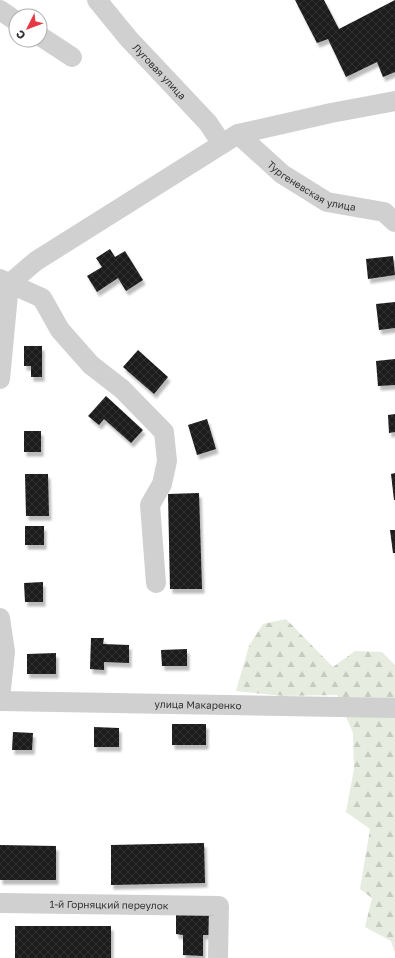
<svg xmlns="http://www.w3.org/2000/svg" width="395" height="958" viewBox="0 0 395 958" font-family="'Golos Text',sans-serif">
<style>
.forest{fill:url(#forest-firs)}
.building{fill:url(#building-cross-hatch);filter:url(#shadow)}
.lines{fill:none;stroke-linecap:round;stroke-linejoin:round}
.minor{stroke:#d0d0d0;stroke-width:20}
.labels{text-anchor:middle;stroke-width:4;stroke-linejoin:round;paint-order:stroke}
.street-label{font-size:10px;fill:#333;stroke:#fff}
</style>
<defs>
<pattern id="forest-firs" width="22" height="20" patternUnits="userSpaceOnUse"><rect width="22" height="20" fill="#e6ecdf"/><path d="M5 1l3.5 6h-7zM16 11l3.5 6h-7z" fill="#c6cbc0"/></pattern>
<pattern id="building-cross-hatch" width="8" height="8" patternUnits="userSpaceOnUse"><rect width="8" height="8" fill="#1a1a1a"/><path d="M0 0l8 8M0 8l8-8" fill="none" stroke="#333"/></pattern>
<filter id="shadow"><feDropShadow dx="2.5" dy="4.5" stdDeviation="1" flood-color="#0004"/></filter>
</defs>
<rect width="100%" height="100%" fill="#fff"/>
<path class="forest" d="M286 619 333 667 355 651 382 652 395 665V953L391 941 365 927 372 898 360 889 370 829 346 812 354 769 353 733 337 695 284 696 236 691 249 646 263 624Z"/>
<path class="building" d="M295 0H324L339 29 395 0V72L383 77 377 62 346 77 328 39 317 43Z
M110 249 115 257 125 251 143 280 126 291 118 278 97 292 87 276 102 267 96 258Z
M393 256 395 275 368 279 366 259Z
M395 302V328L379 330 376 304Z
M24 346H42V377H31V366H24Z
M138 350 168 377 154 394 123 367Z
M395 359V385L378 386 376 361Z
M106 396 143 430 131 443 104 419 99 425 88 416Z
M395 414V432L389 433 388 415Z
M207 419 216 449 197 455 188 425Z
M24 431H41V452H24Z
M395 473V500H394L391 474Z
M25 474H48L49 516H26Z
M199 493 202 589H170L168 494Z
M25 526H44V545H25Z
M390 530H395V553H393Z
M43 582V602H25L24 583Z
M91 638H104L103 644 129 645V663L104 662V670L90 669Z
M187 649V666H162L161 650Z
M56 653V674H27V654Z
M172 724H206V745H172Z
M94 727 119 728V747H94Z
M13 732 33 733 32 750H12Z
M204 843 205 883 111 885V845Z
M0 845 56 846V880H0Z
M176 913 214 914 213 935H203V956L183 955V935L176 934Z
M15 926H111V958H15Z"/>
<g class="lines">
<g class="minor">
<path id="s1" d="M97 0 128 38 208 123 222 144"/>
<path d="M0 10 16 21"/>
<path d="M40 36 72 57"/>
<path id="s2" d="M238 134 282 174 327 202 384 212 395 222"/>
<path d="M0 279 42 298 60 330 91 365 122 389 164 432 167 461 162 484 150 505 156 583"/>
<path d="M9 284 36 261 238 134 331 113 395 101"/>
<path d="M0 379 9 284"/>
<path d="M0 618 5 652 0 698"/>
<path id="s3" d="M0 701 395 708"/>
<path id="s4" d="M0 903 219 906 218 958"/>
</g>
</g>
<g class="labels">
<g class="street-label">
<text dy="4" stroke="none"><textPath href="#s1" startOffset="95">Луговая улица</textPath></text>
<text dy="4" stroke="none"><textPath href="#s2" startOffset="92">Тургеневская улица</textPath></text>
<text dy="4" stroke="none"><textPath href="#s3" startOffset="198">улица Макаренко</textPath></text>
<text dy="4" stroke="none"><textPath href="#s4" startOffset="109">1-й Горняцкий переулок</textPath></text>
</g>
</g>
<g transform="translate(28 28) rotate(228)"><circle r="19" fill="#ffffff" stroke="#adadad"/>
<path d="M0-3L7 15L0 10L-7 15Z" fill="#e63946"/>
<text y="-6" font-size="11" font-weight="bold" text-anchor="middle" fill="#333333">С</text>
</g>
</svg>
